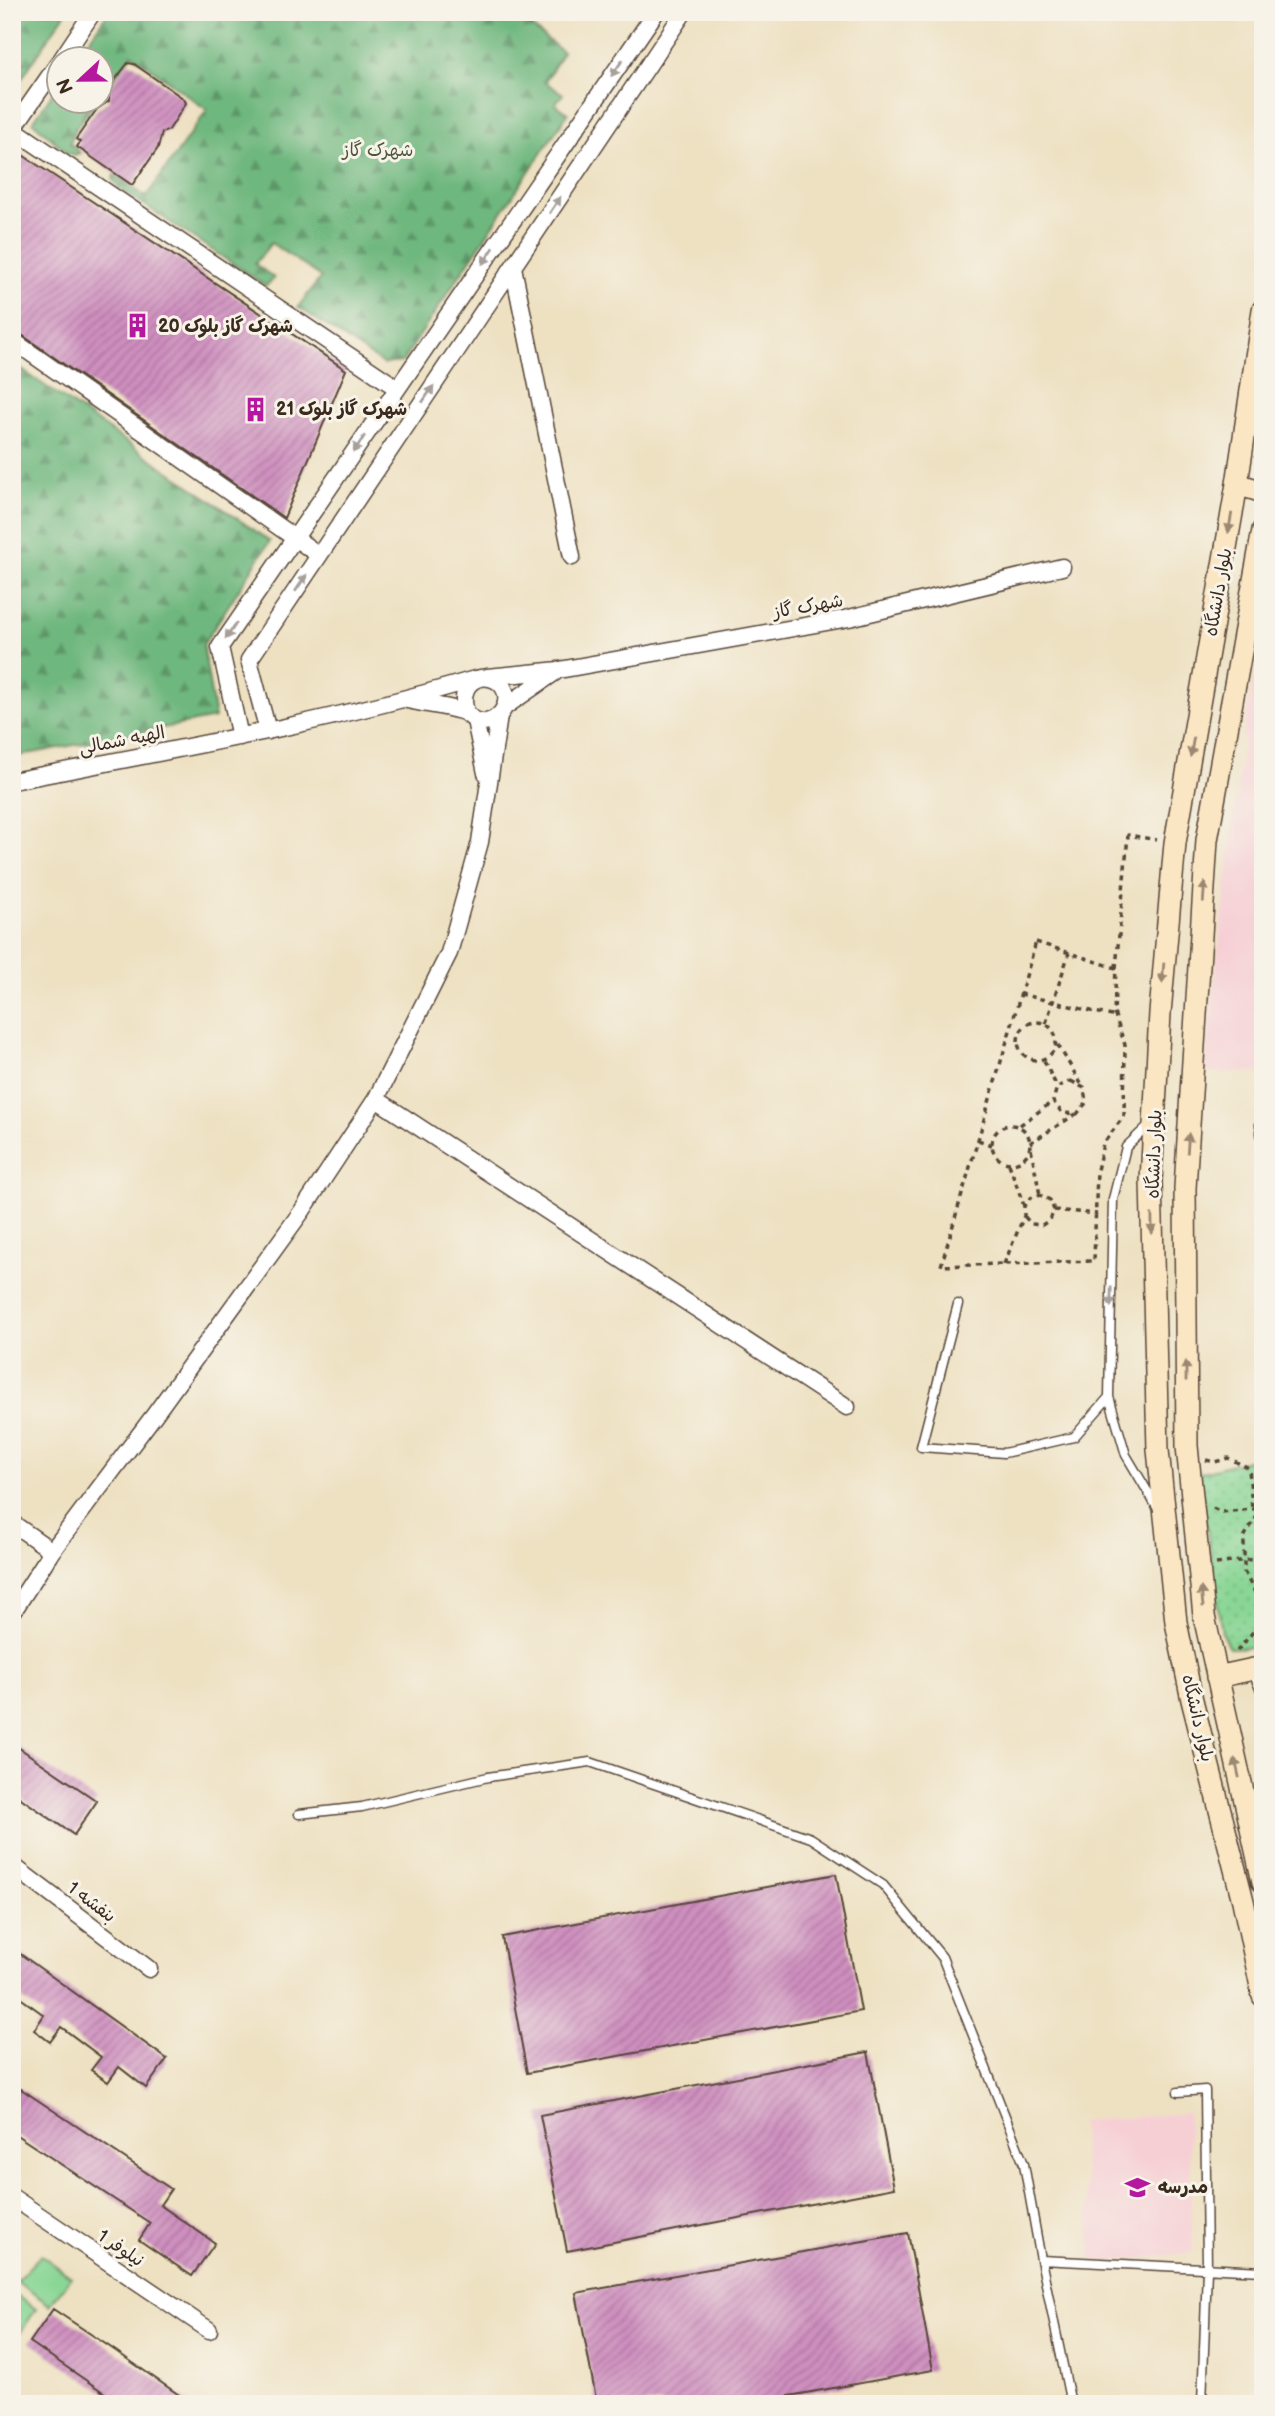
<svg xmlns="http://www.w3.org/2000/svg" width="1275" height="2416" viewBox="0 0 1275 2416" font-family="'Balsamiq Sans','Playpen Sans Arabic',sans-serif">
<style>
.built{fill:#f6cfd5}
.grass{fill:#89d695;stroke:#62805a;stroke-width:2}
.forest{fill:url(#forest-firs);stroke:#54704e;stroke-width:2}
.park{fill:url(#park-dots);stroke:#62805a;stroke-width:2}
.building{fill:url(#building-hatch)}
.lines{fill:none;stroke-linecap:round;stroke-linejoin:round}
.lane-casing{stroke:#564537;stroke-width:11}
.street-casing{stroke:#564537;stroke-width:19}
.secondary-casing{stroke:#564537;stroke-width:24}
.path{stroke:#564537;stroke-width:3.5;stroke-dasharray:5 5;stroke-linecap:butt}
.lane{stroke:#fff;stroke-width:8}
.street{stroke:#fff;stroke-width:16}
.secondary{stroke:#fbe6c4;stroke-width:21}
.oneway{fill:#a79f9a}
.oneway2{fill:#9b8871}
.labels{text-anchor:middle;stroke-width:6;stroke-linejoin:round;paint-order:stroke}
.park-label{font-size:18px;fill:#4e553c;stroke:#f7f3e8}
.poi-label{font-size:18px;font-weight:bold;fill:#3b2a1e;stroke:#f7f3e8;text-anchor:start}
.street-label{font-size:18px;fill:#3b2a1e;stroke:#f7f3e8}
</style>
<defs>
<pattern id="forest-firs" width="22" height="20" patternUnits="userSpaceOnUse" patternTransform="scale(1.75)"><rect width="22" height="20" fill="#6eb77e"/><path d="M5 1l3.5 6h-7zM16 11l3.5 6h-7z" fill="#5c9567"/></pattern>
<pattern id="park-dots" width="8" height="8" patternUnits="userSpaceOnUse" patternTransform="scale(1.75)"><rect width="8" height="8" fill="#89d695"/><path d="M2 2h.1M6 6h.1" fill="none" stroke="#77b880" stroke-width="1.8" stroke-linecap="round"/></pattern>
<pattern id="building-hatch" width="6" height="6" patternUnits="userSpaceOnUse" patternTransform="scale(1.75)"><rect width="6" height="6" fill="#cf8fc0"/><path d="M-1 1l2-2M0 6l6-6M5 7l2-2" fill="none" stroke="#a9759b"/></pattern>
</defs>
<rect width="100%" height="100%" fill="#f7f3e8"/>
<filter id="ink" filterUnits="userSpaceOnUse"><feTurbulence type="fractalNoise" baseFrequency=".0143" numOctaves="2"/><feDisplacementMap in="SourceGraphic" scale="14" xChannelSelector="R" yChannelSelector="G"/><feConvolveMatrix kernelMatrix="1 2 1 2 8 2 1 2 1" color-interpolation-filters="sRGB"/></filter>
<filter id="wash" filterUnits="userSpaceOnUse"><feTurbulence type="fractalNoise" baseFrequency=".00686" numOctaves="4" result="noise"/><feDisplacementMap in="SourceGraphic" scale="28" xChannelSelector="R" yChannelSelector="G"/><feGaussianBlur stdDeviation="1.57" result="paint"/><feColorMatrix in="noise" values="0 0 0 0 0 0 0 0 0 0 0 0 0 0 0 0 0 1.4 0 .05"/><feComposite in="paint" operator="in"/></filter>
<g filter="url(#wash)">
<rect width="100%" height="100%" fill="#eee1c2"/>
<path class="built" d="M1263 619V1072L1204 1073 1244 731Z
M1188 2113 1193 2252 1092 2264 1081 2121Z"/>
<path class="grass" d="M41 2255 71 2277 50 2305 16 2281Z
M12 2293 36 2309 18 2336 12 2332Z"/>
<path class="forest" d="M12 12H66L12 93Z
M108 12H513L563 52 545 82 563 94 555 104 568 113 402 362 383 364 298 307 321 277 271 243 255 264 274 278 266 286 119 188 113 179 114 175 146 197 207 110 132 54 102 94V60L76 59Z
M59 83 60 102H96L75 129 70 143 80 153 75 155 68 153 33 122Z
M12 363 270 541 203 645 215 718 12 757Z"/>
<path class="park" d="M1263 1456V1643L1253 1647 1229 1648 1222 1633 1199 1473Z"/>
<g id="blocks">
<path class="building" d="M128 63 134 64 184 99 186 103 169 130 162 133 158 148 132 185 77 147 80 142 76 139 97 109 109 101V88Z
M12 148 346 370 284 518 12 328Z
M12 1743 97 1801 74 1835 12 1792Z
M836 1874 861 2011 527 2073 502 1937Z
M12 1948 167 2059 146 2088 119 2067 108 2082 91 2070 101 2057 61 2027 50 2042 34 2030 44 2015 12 1992Z
M868 2052 894 2188 567 2251 540 2115Z
M12 2083 171 2189 160 2205 215 2243 192 2276 139 2240 150 2223 12 2132Z
M908 2233 933 2370 745 2404H597L576 2293Z
M53 2309 110 2347 192 2404H121L84 2379 30 2342Z"/>
</g>
</g>
<g filter="url(#ink)">
<use href="#blocks" fill-opacity="0" stroke="#564537" stroke-width="2"/>
<g class="lines">
<defs>
<path id="lane" d="M1263 1120 1260 1124 1263 1148
M1149 1125 1126 1147 1113 1199 1109 1397 1126 1455 1158 1509
M958 1304 921 1447 1004 1453 1074 1437 1109 1397
M299 1814 362 1807 488 1777 590 1762 811 1838 883 1885 942 1957 1024 2164 1041 2260
M1178 2092 1205 2090 1207 2269 1202 2404
M1071 2404 1041 2260 1263 2271"/>
<path id="street" d="M61 60 93 12
M13 129 397 388
M12 130 60 61
M513 267 572 557
M12 340 319 555
M487 677 559 670 849 618 1062 567
M407 700C425 704 444 706 461 711 468 713 469 717 475 720 491 728 509 711 506 694 500 668 454 672 466 712
M506 706 557 671
M475 720 486 773
M268 731 249 660 684 12
M240 737 220 647 656 12
M12 781C167 751 323 724 475 679
M376 1099 847 1407
M12 1523 52 1551
M12 1613 52 1551 155 1414 302 1211 376 1099 449 953 480 842 499 716
M1256 1669 1263 1686
M12 1865 149 1969
M12 2197 209 2330"/>
<path id="secondary" d="M1263 310 1237 484 1175 843 1160 1013 1151 1181 1158 1450 1176 1622 1192 1700 1243 1901 1263 1996
M1237 484 1263 492
M1263 530 1207 840 1185 1188 1187 1446 1204 1616 1263 1882
M1217 1677 1263 1667"/>
</defs>
<use href="#lane" class="lane-casing"/>
<use href="#street" class="street-casing"/>
<use href="#secondary" class="secondary-casing"/>
<path class="path" d="M1036 942 1116 968 1114 1013 1125 1045 1124 1116 1103 1144 1097 1170 1094 1261 941 1266Z
M1116 968 1128 835 1157 840
M1020 994 1116 1017
M1018 1041a19 19 0 1 1 38 0a19 19 0 1 1-38 0Z
M1046 1023 1069 953
M1058 1045 1083 1087
M1044 1061 1057 1087
M1071 1081 1084 1088 1086 1103 1077 1114 1062 1113 1053 1101 1057 1087Z
M992 1144a19 19 0 1 1 38 0a19 19 0 1 1-38 0Z
M1020 1125 1052 1102
M978 1140 992 1145
M1030 1143 1076 1114
M1031 1149 1040 1195
M1009 1164 1024 1206
M1054 1210 1097 1214
M1004 1264 1024 1216V1206L1030 1198 1040 1195 1050 1200 1054 1210 1050 1220 1042 1225 1031 1224 1024 1216
M1206 1460 1215 1462 1228 1458 1249 1468 1252 1509
M1263 1507 1244 1537V1572L1263 1607
M1213 1508 1221 1512 1262 1508
M1216 1564 1263 1558
M1237 1651 1263 1620"/>
<use href="#lane" class="lane"/>
<use href="#street" class="street"/>
<use href="#secondary" class="secondary"/>
</g>
<defs><path id="oneway-solid" d="M-6-.8H1V-3.2L6.5 0L1 3.2V.8H-6Z" transform="scale(1.75)"/></defs>
<g class="oneway">
<use href="#oneway-solid" transform="translate(617 68) rotate(125)"/>
<use href="#oneway-solid" transform="translate(555 205) rotate(-56)"/>
<use href="#oneway-solid" transform="translate(488 256) rotate(125)"/>
<use href="#oneway-solid" transform="translate(428 394) rotate(-56)"/>
<use href="#oneway-solid" transform="translate(359 444) rotate(124)"/>
<use href="#oneway-solid" transform="translate(301 583) rotate(-56)"/>
<use href="#oneway-solid" transform="translate(231 631) rotate(124)"/>
<use href="#oneway-solid" transform="translate(1111 1297) rotate(91)"/>
</g>
<g class="oneway2">
<use href="#oneway-solid" transform="translate(1230 523) rotate(100)"/>
<use href="#oneway-solid" transform="translate(1192 747) rotate(100)"/>
<use href="#oneway-solid" transform="translate(1204 892) rotate(-86)"/>
<use href="#oneway-solid" transform="translate(1163 973) rotate(95)"/>
<use href="#oneway-solid" transform="translate(1188 1143) rotate(-86)"/>
<use href="#oneway-solid" transform="translate(1152 1224) rotate(89)"/>
<use href="#oneway-solid" transform="translate(1186 1371) rotate(-90)"/>
<use href="#oneway-solid" transform="translate(1202 1597) rotate(-96)"/>
<use href="#oneway-solid" transform="translate(1237 1768) rotate(-103)"/>
</g>
</g>
<defs>
<symbol id="building-bare" viewBox="-9 -9 18 18"><path d="M-4-6H4V6H1V3H-1V6H-4ZM-2.5-4.3h1.7v1.8h-1.7ZM.8-4.3h1.7v1.8H.8ZM-2.5-1h1.7V.8h-1.7ZM.8-1h1.7V.8H.8Z" fill="#b5179e" stroke="#f7f3e8" stroke-width="2.5" paint-order="stroke"/></symbol>
<symbol id="school-bare" viewBox="-9 -9 18 18"><path d="M0-5L7-2L0 1L-7-2ZM-4 1L0 2.5L4 1V4Q0 6-4 4Z" fill="#b5179e" stroke="#f7f3e8" stroke-width="2.5" paint-order="stroke"/></symbol>
</defs>
<g fill-rule="evenodd">
<use href="#building-bare" x="120" y="308" width="35" height="35"/>
<use href="#building-bare" x="238" y="392" width="35" height="35"/>
<use href="#school-bare" x="1120" y="2170" width="35" height="35"/>
</g>
<g class="labels">
<g class="park-label">
<text x="378" y="156">شهرک گاز</text>
</g>
<g class="poi-label">
<text x="158" y="332">شهرک گاز بلوک 20</text>
<text x="276" y="415">شهرک گاز بلوک 21</text>
<text x="1158" y="2193">مدرسه</text>
</g>
<g class="street-label">
<text transform="translate(1218 592) rotate(-80)" y="6">بلوار دانشگاه</text>
<text transform="translate(808 606) rotate(-10)" y="6">شهرک گاز</text>
<text transform="translate(122 740) rotate(-11)" y="6">الهیه شمالی</text>
<text transform="translate(1154 1154) rotate(-88)" y="6">بلوار دانشگاه</text>
<text transform="translate(1198 1718) rotate(77)" y="6">بلوار دانشگاه</text>
<text transform="translate(92 1902) rotate(37)" y="6">بنفشه 1</text>
<text transform="translate(121 2248) rotate(34)" y="6">نیلوفر 1</text>
</g>
</g>
<rect width="1275" height="2416" fill="none" stroke="#f7f3e8" stroke-width="42"/>
<g transform="translate(80 80) rotate(248)"><circle r="33" fill="#f7f3e8" stroke="#aca397" stroke-width="2"/>
<path d="M0-5L12 26L0 18L-12 26Z" fill="#b5179e"/>
<text y="-10" font-size="19" font-weight="bold" text-anchor="middle" fill="#3b2a1e">N</text>
</g>
</svg>
